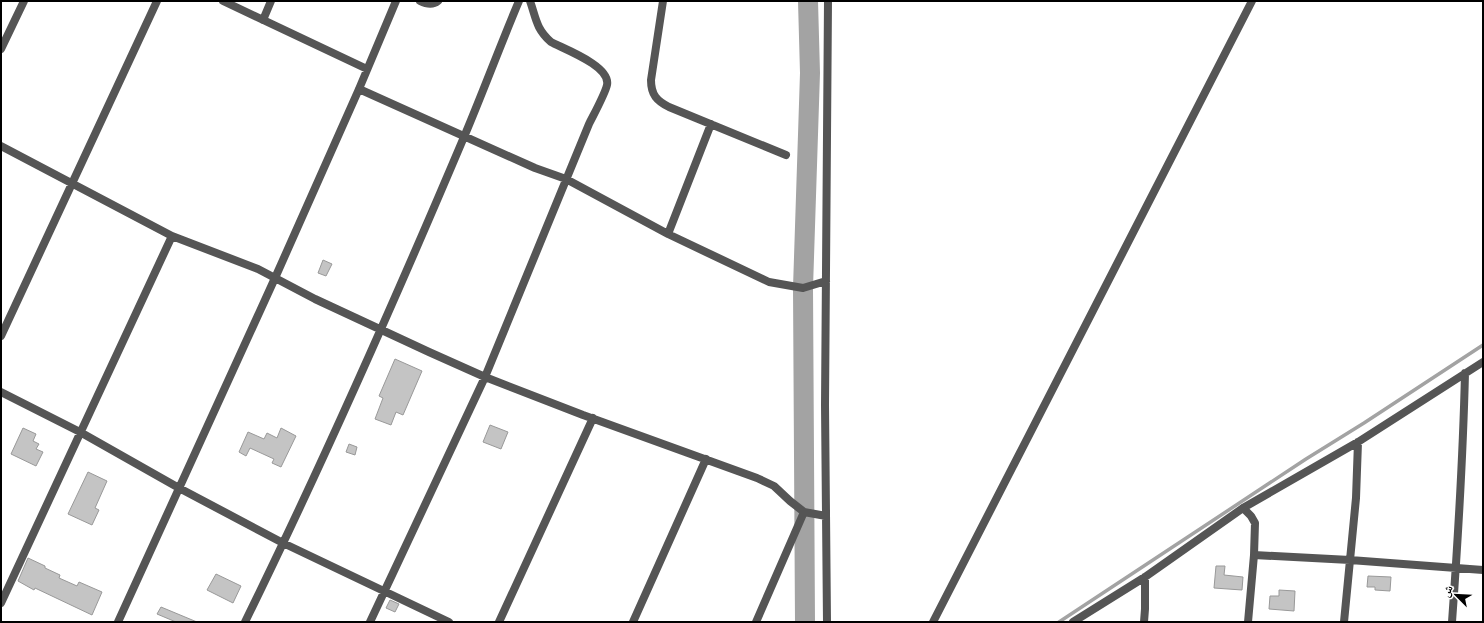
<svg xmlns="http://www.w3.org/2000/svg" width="1484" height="623" viewBox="0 0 1484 623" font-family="Arial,'Noto Naskh Arabic',sans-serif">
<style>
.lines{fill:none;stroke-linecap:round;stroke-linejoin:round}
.stream{stroke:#a3a3a3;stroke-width:3.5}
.river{stroke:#a3a3a3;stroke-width:20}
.building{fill:#c4c4c4;stroke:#999}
.street{stroke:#555;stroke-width:8}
</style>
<rect width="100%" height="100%" fill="#fff"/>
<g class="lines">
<path class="stream" d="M1059 622 1306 459 1364 423 1483 345"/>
<path class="river" d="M805 622 803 288 810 73 808 1"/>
</g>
<path class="building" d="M323 260 332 264 326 276 318 273Z
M395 359 422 371 403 415 396 412 391 425 375 419 383 398 379 396Z
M490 425 508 432 501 449 483 442Z
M23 428 36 434 33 441 39 444 36 449 43 452 36 466 11 454Z
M281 428 296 436 281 467 272 463 274 459 250 448 246 456 239 452 248 432 264 439 267 433 277 438Z
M349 444 357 447 355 455 346 452Z
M88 472 107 481 95 508 99 510 92 525 68 514Z
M28 558 45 566V568L60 575 59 578 77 586 79 582 102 592 92 615 35 588 34 590 18 581Z
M1216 566H1225L1224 575 1243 577 1242 590 1214 588Z
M216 574 241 586 233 603 207 590Z
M1368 576 1391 577 1390 591 1375 590V587H1367Z
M1279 590 1295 591 1294 611 1269 609 1270 596H1279Z
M390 600 399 604 395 612 386 608Z
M161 607 197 622H176L157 614Z"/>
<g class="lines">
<path class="street" d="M223 1 367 69
M420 1C426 4 432 6 438 1
M663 1 651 80C651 95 657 101 669 107L786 155
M263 20 271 1
M1 49 24 1
M359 89 535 168 566 179 668 234 769 282 803 288 826 281
M1 146 172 236 258 269 315 299 429 352 485 377 583 415 757 478 774 486 790 501 804 512 826 516
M668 234 711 124
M1 336 157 1
M1 392 80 432 179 488 283 543 449 622
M1243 508 1251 516 1255 523 1254 555 1248 622
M1254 555 1350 560 1483 570
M1 603 172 236
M118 622 275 278 359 89 396 1
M245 622C323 463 395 300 464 137 483 92 500 46 519 1
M370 622 485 377 589 124C594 114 605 94 607 85 611 66 564 49 551 42 536 29 536 18 530 1
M499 622 593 418
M633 622 706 459
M756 622 804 512
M827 622 825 405 828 1
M933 622 1252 1
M1073 622 1145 577 1243 508 1358 442 1483 362
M1144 622 1145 609V577
M1344 622 1356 498 1358 442
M1452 622C1458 539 1463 456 1465 373"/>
</g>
<rect width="1484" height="623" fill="none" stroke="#000000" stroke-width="4"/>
<g transform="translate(1456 595) rotate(294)" stroke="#ffffff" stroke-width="3" paint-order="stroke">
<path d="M0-3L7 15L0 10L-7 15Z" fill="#000000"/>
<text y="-6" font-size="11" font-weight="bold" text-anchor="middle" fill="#000000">ش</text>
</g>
</svg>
